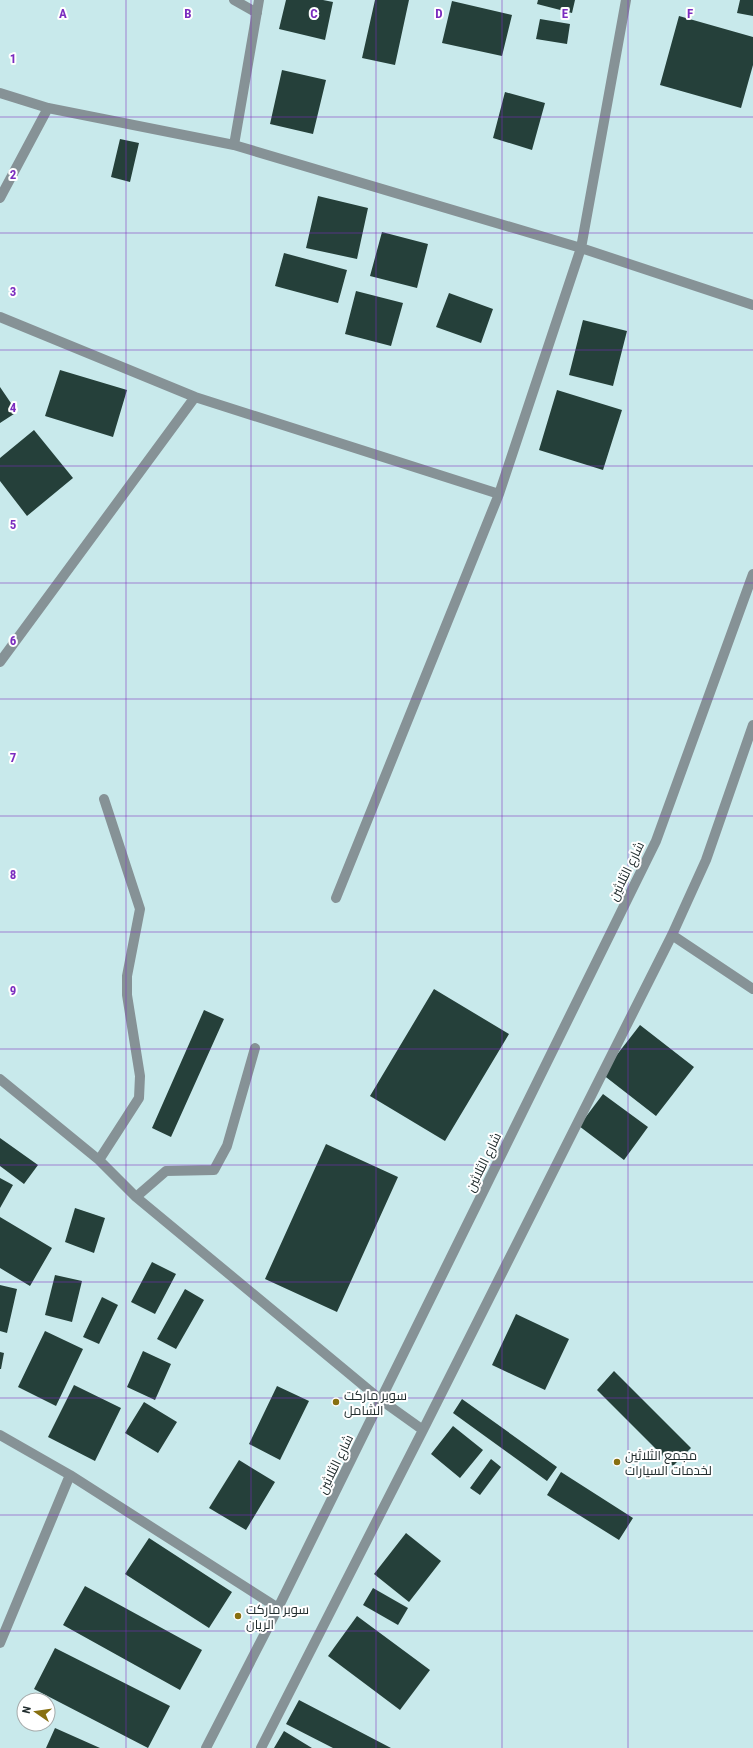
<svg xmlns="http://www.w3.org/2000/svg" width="753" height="1748" viewBox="0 0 753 1748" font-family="'Roboto Condensed',Cairo,sans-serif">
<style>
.building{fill:#25403a}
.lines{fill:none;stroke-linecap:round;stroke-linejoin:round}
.minor{stroke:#869296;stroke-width:10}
.grid{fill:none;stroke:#7b2cbf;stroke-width:1;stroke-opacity:0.55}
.poi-dot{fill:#876f10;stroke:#fff;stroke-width:1.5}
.labels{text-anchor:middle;stroke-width:4;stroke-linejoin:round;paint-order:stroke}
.street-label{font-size:13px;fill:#212d2e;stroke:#fff}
.poi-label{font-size:13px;fill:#212d2e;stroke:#fff;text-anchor:start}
.grid-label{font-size:13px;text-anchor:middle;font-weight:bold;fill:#7b2cbf;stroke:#fff;stroke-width:4;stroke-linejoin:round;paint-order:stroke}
</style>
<rect width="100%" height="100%" fill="#c8e9eb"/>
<path class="building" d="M286 0H323L333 2 325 40 279 29Z
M375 0H409L395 65 362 58Z
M538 0H575L572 13 537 4Z
M740 0H753V16L737 13Z
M452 1 512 15 502 56 442 43Z
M679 16 753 37V65L741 108 660 85Z
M540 19 570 24 567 44 536 39Z
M282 70 326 80 313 134 270 124Z
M505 92 545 103 532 150 493 138Z
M120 139 139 143 130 182 111 177Z
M318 196 368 208 357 259 306 248Z
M382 232 428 244 417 288 370 276Z
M284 253 347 270 338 303 275 286Z
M356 291 403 303 391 346 345 334Z
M449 293 493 309 481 343 436 327Z
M583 320 627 331 613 386 569 375Z
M60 370 127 390 113 437 45 416Z
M0 387 17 412 0 423Z
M557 390 622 410 603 470 539 450Z
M34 430 73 478 27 516 0 481V458Z
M434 989 509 1034 445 1141 370 1096Z
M204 1010 224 1019 171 1137 152 1128Z
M640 1025 694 1067 656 1116 602 1074Z
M603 1094 648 1127 624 1160 579 1126Z
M0 1138 38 1165 24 1184 0 1166Z
M326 1144 398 1177 337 1312 265 1279Z
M0 1178 13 1185 0 1208Z
M75 1208 105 1218 94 1253 65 1242Z
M0 1217 52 1248 30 1286 0 1268Z
M152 1262 176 1274 155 1314 131 1302Z
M55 1275 82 1281 72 1322 45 1315Z
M0 1285 17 1289 7 1333 0 1331Z
M185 1289 204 1300 176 1349 157 1339Z
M102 1297 118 1305 99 1344 83 1337Z
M516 1314 569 1339 545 1390 492 1365Z
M45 1331 83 1349 56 1406 18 1387Z
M143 1351 171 1364 155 1400 127 1387Z
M0 1352 4 1353 1 1369H0Z
M614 1371 691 1448 673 1466 597 1390Z
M74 1385 121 1408 95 1461 48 1437Z
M277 1386 309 1401 280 1460 249 1444Z
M462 1399 557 1467 547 1481 453 1413Z
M144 1402 177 1422 158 1453 125 1433Z
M453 1426 483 1450 460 1478 431 1454Z
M491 1459 501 1467 480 1495 470 1488Z
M239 1460 275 1482 246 1530 209 1508Z
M561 1472 633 1518 619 1540 547 1495Z
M406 1533 441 1561 409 1602 374 1574Z
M149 1538 232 1592 209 1628 125 1574Z
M85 1586 202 1650 180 1690 63 1625Z
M373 1588 408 1608 398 1625 363 1605Z
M357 1616 430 1670 400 1710 328 1656Z
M55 1648 170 1706 148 1748 34 1689Z
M299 1700 391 1748H333L286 1724Z
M55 1728 100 1748H46Z
M284 1731 312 1748H274Z"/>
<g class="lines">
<path class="minor" d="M234 0 257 13
M0 93 48 108 234 145 581 248 753 305
M234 145 259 0
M0 198 48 108
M0 317 195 397 499 494
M0 662 195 397
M336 898 499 494 581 248 626 0
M672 935 753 989
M0 1079 99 1160 136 1197 381 1400 423 1430
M99 1160 139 1098 140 1076 127 995V976L140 909 104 799
M136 1197 166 1171 214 1170 227 1146 255 1048
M0 1435 70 1475 278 1608
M0 1643 70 1475
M206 1748 278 1608 656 841 753 574
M261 1748 423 1430 672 935 706 860 753 725"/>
</g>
<path class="grid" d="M126 0V1748M251 0V1748M376 0V1748M502 0V1748M628 0V1748M0 117H753M0 233H753M0 350H753M0 466H753M0 583H753M0 699H753M0 816H753M0 932H753M0 1049H753M0 1165H753M0 1282H753M0 1398H753M0 1515H753M0 1631H753"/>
<g class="poi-dot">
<circle cx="336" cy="1402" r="4"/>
<circle cx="617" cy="1462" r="4"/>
<circle cx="238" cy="1616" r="4"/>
</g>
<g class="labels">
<g class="street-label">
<text transform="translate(626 871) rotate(-64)" y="5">شارع الثلاثين</text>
<text transform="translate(483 1162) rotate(-64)" y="5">شارع الثلاثين</text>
<text transform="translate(335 1464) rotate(-64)" y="5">شارع الثلاثين</text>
</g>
<g class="poi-label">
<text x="344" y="1400">سوبر ماركت<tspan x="344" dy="15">الشامل</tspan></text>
<text x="625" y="1460">مجمع الثلاثين<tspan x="625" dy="15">لخدمات السيارات</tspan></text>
<text x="246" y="1614">سوبر ماركت<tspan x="246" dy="15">الريان</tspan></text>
</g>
</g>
<g class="grid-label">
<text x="63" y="18">A</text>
<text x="188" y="18">B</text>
<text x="314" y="18">C</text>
<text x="439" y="18">D</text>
<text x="565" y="18">E</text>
<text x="690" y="18">F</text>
<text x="13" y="63">1</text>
<text x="13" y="179">2</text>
<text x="13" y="296">3</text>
<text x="13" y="412">4</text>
<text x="13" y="529">5</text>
<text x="13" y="645">6</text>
<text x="13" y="762">7</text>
<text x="13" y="879">8</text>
<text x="13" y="995">9</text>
</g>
<g transform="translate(36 1712) rotate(283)"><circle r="19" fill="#ffffff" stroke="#a6abab"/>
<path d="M0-3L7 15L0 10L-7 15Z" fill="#876f10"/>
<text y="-6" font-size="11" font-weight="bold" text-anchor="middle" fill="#212d2e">N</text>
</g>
</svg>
